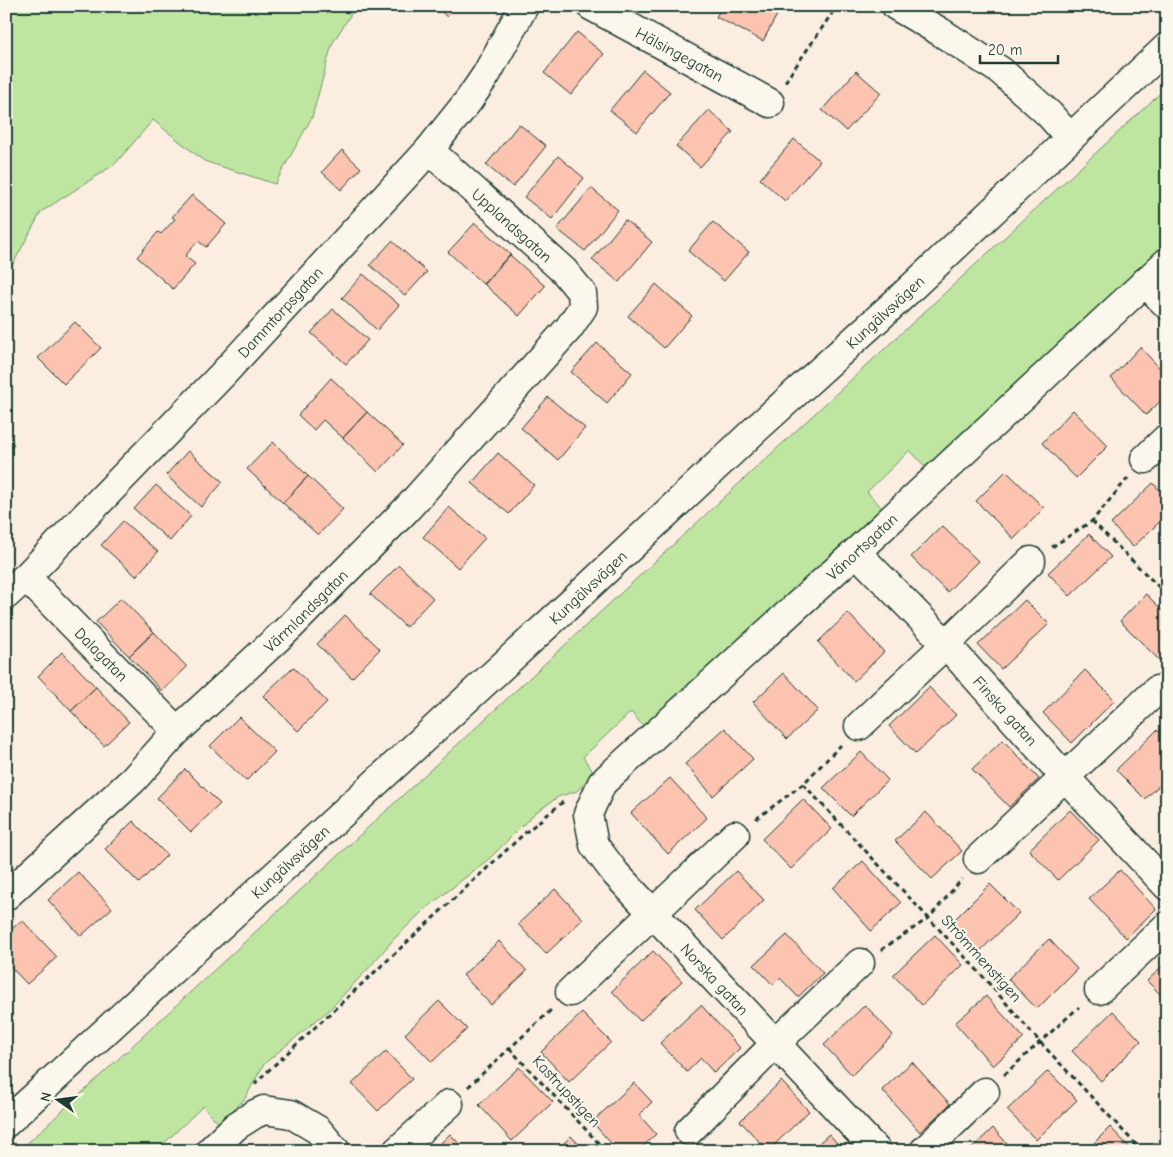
<svg xmlns="http://www.w3.org/2000/svg" width="1173" height="1157" viewBox="0 0 1173 1157" font-family="'Comic Neue',sans-serif">
<style>
.green{fill:#bfe6a1;stroke:#6f926a}
.building{fill:#fbc3b0;stroke:#1f3d34}
.lines{fill:none;stroke-linecap:round;stroke-linejoin:round}
.minor-casing{stroke:#1f3d34;stroke-width:31}
.major-casing{stroke:#1f3d34;stroke-width:31}
.path{stroke:#1f3d34;stroke-width:3;stroke-dasharray:5 4;stroke-linecap:butt}
.minor{stroke:#fbf7ec;stroke-width:28}
.major{stroke:#fbf7ec;stroke-width:28}
.labels{text-anchor:middle;stroke-width:4;stroke-linejoin:round;paint-order:stroke}
.street-label{font-size:16px;fill:#1f3d34;stroke:#fbf7ec}
</style>
<rect width="100%" height="100%" fill="#fbede0"/>
<filter id="ink" filterUnits="userSpaceOnUse"><feTurbulence type="fractalNoise" baseFrequency=".02" numOctaves="2"/><feDisplacementMap in="SourceGraphic" scale="10" xChannelSelector="R" yChannelSelector="G"/><feConvolveMatrix kernelMatrix="1 2 1 2 8 2 1 2 1" color-interpolation-filters="sRGB"/></filter>
<g filter="url(#ink)">
<path class="green" d="M6 6H356L332 44 312 117 275 184 204 161 153 120 115 164 41 212 6 277Z
M1167 87V243L925 467 910 450 867 492 882 508 644 727 631 712 583 757 594 773 577 791 558 797 535 813 490 858 424 910 393 940 367 970 330 1009 264 1064 244 1100 218 1123 203 1106 156 1151H19Z"/>
<path class="building" d="M435 6H456L447 17Z
M722 6H766L778 13 763 41 716 17Z
M577 32 604 54 571 95 544 73Z
M643 70 670 92 637 132 610 110Z
M856 71 881 93 846 131 822 110Z
M709 110 733 132 700 167 676 146Z
M519 124 546 146 513 187 486 165Z
M794 139 820 161 785 201 760 179Z
M342 150 361 168 341 190 322 172Z
M558 156 584 178 552 219 524 197Z
M591 188 618 210 585 251 557 229Z
M192 195 226 224 206 247 198 241 185 256 195 264 173 289 137 257 158 232 161 234 175 219 172 217Z
M625 220 652 242 619 282 592 260Z
M713 222 749 252 724 281 688 251Z
M475 223 510 254 483 284 448 252Z
M392 241 427 272 405 296 370 265Z
M510 255 545 286 519 316 484 284Z
M363 274 399 305 377 330 342 298Z
M656 284 692 316 664 348 628 316Z
M333 309 368 340 346 364 311 333Z
M75 322 101 348 64 384 38 358Z
M597 343 632 373 607 403 571 372Z
M1140 347 1167 376V395L1146 415 1111 378Z
M331 378 367 412 343 438 323 420 314 430 298 415Z
M548 397 585 428 558 460 521 428Z
M1073 410 1108 446 1076 478 1042 443Z
M367 412 403 445 378 472 343 438Z
M6 436 14 444 6 452Z
M273 442 308 476 283 503 247 469Z
M188 451 223 482 201 507 166 475Z
M498 453 534 485 509 514 472 483Z
M1006 471 1044 508 1014 539 976 501Z
M308 476 343 509 318 535 283 503Z
M1153 483 1167 498V515L1133 547 1111 524Z
M156 485 191 516 170 541 134 509Z
M449 507 485 538 458 568 423 537Z
M123 521 158 552 136 576 101 545Z
M942 526 978 561 947 592 911 557Z
M1089 534 1111 557 1070 596 1048 573Z
M399 565 433 598 406 627 370 594Z
M1146 594 1167 615V655L1160 661 1120 621Z
M121 598 154 632 129 656 96 622Z
M1025 600 1049 624 1001 669 978 645Z
M848 613 884 652 854 681 818 642Z
M345 615 380 649 352 678 317 644Z
M154 632 187 667 162 691 129 656Z
M62 652 96 687 71 711 38 676Z
M293 667 327 702 298 731 263 696Z
M1085 670 1115 700 1072 743 1043 713Z
M784 673 818 710 787 739 753 702Z
M96 687 129 722 104 746 71 711Z
M929 687 956 715 916 754 889 726Z
M239 717 275 752 246 781 210 746Z
M725 728 753 759 713 796 685 764Z
M1157 730 1167 740V778L1145 799 1116 770Z
M1003 740 1039 779 1009 807 972 769Z
M861 752 888 780 851 816 823 788Z
M185 769 220 804 191 832 157 798Z
M670 778 707 818 668 854 631 813Z
M803 799 832 829 791 869 762 839Z
M1070 810 1099 840 1058 880 1029 850Z
M926 812 962 851 932 879 895 841Z
M133 821 167 855 139 883 105 849Z
M863 861 901 903 871 931 833 888Z
M1120 870 1156 909 1126 938 1089 899Z
M736 871 764 900 723 940 695 910Z
M78 872 112 908 81 936 48 900Z
M990 884 1019 913 978 953 950 924Z
M555 889 583 919 546 954 518 924Z
M22 920 57 957 27 984 6 962V934Z
M787 935 823 973 798 997 780 978 773 985 754 965Z
M935 935 963 965 922 1005 893 975Z
M1049 939 1077 969 1037 1009 1008 979Z
M499 941 527 971 491 1005 463 975Z
M653 951 682 981 640 1021 612 991Z
M1167 962V1001L1147 981Z
M986 996 1024 1038 993 1066 955 1023Z
M439 1001 467 1029 432 1062 405 1034Z
M701 1005 740 1048 714 1073 701 1058 687 1072 660 1043Z
M865 1005 893 1035 852 1075 824 1045Z
M1113 1011 1141 1041 1101 1081 1072 1051Z
M582 1013 611 1042 569 1082 541 1052Z
M386 1051 412 1079 378 1111 352 1084Z
M912 1062 950 1104 920 1132 882 1090Z
M519 1067 553 1102 512 1141 479 1105Z
M1048 1071 1077 1100 1036 1140 1007 1110Z
M781 1081 809 1111 768 1151 740 1121Z
M634 1083 652 1102 639 1115 656 1134 638 1151H618L592 1122Z
M1110 1127 1133 1151H1086Z
M993 1128 1014 1151H969Z
M450 1134 466 1151H433Z
M829 1134 844 1151H810Z
M571 1136 585 1151H556Z"/>
<g class="lines">
<defs>
<g id="minor">
<path id="s1" d="M591 6 770 103"/>
<path d="M896 6 939 31 1001 71 1049 114 1070 138"/>
<path d="M1145 282 1167 305"/>
<path d="M1145 459 1167 438"/>
<path id="s2" d="M856 552 946 644 1065 777 1167 886"/>
<path id="s3" d="M26 577 177 731"/>
<path id="s4" d="M6 595 26 577 222 375 429 150 469 100 486 75 524 6"/>
<path d="M859 726 946 644 1031 561"/>
<path d="M978 859 1157 690"/>
<path id="s5" d="M6 896 133 780 177 731 291 626 406 510 569 328 583 307 582 293 564 271 429 150"/>
<path d="M1099 990 1167 926"/>
<path d="M570 992 735 835"/>
<path d="M689 1131 776 1043 860 963"/>
<path d="M210 1151 236 1126 255 1114 264 1110 291 1114 318 1130 336 1151"/>
<path d="M397 1151 449 1104"/>
<path id="s6" d="M877 1151 616 874 594 845 588 814 602 783 856 552 1167 262"/>
<path d="M924 1151 985 1092"/>
</g>
<g id="major">
<path id="s7" d="M6 1123 571 603 756 429 895 303 1167 47"/>
</g>
</defs>
<use href="#minor" class="minor-casing"/>
<use href="#major" class="major-casing"/>
<path class="path" d="M785 82 837 6
M1092 521 1167 595
M1052 547 1092 521 1128 478
M803 784 979 972 1040 1042 1142 1151
M756 819 803 784 841 745
M881 950 929 918 962 879
M509 1048 606 1151
M1004 1075 1040 1042 1079 1007
M256 1085V1082L526 832 563 802
M468 1087 551 1010"/>
<use href="#minor" class="minor"/>
<use href="#major" class="major"/>
</g>
</g>
<g class="labels">
<g class="street-label">
<text dy="6" stroke="none"><textPath href="#s1" startOffset="101">Hälsingegatan</textPath></text>
<text transform="translate(512 225) rotate(42)" y="6">Upplandsgatan</text>
<text dy="6" stroke="none"><textPath href="#s7" startOffset="1196">Kungälvsvägen</textPath></text>
<text dy="6" stroke="none"><textPath href="#s4" startOffset="394">Dammtorpsgatan</textPath></text>
<text dy="6" stroke="none"><textPath href="#s6" startOffset="834">Vänortsgatan</textPath></text>
<text dy="6" stroke="none"><textPath href="#s7" startOffset="791">Kungälvsvägen</textPath></text>
<text dy="6" stroke="none"><textPath href="#s5" startOffset="414">Värmlandsgatan</textPath></text>
<text dy="6" stroke="none"><textPath href="#s3" startOffset="108">Dalagatan</textPath></text>
<text dy="6" stroke="none"><textPath href="#s2" startOffset="218">Finska gatan</textPath></text>
<text dy="6" stroke="none"><textPath href="#s7" startOffset="386">Kungälvsvägen</textPath></text>
<text transform="translate(982 958) rotate(48)" y="6">Strömmenstigen</text>
<text transform="translate(715 979) rotate(47)" y="6">Norska gatan</text>
<text transform="translate(567 1091) rotate(47)" y="6">Kastrupstigen</text>
</g>
</g>
<rect width="1173" height="1157" fill="none" stroke="#fbf7ec" stroke-width="25"/>
<rect x="12" y="12" width="1148" height="1132" fill="none" stroke="#1f3d34" stroke-width="2" filter="url(#ink)"/>
<g transform="translate(58 1100) rotate(284)" stroke="#fbf7ec" stroke-width="4" paint-order="stroke">
<path d="M0-4L9 19L0 12L-9 19Z" fill="#1f3d34"/>
<text y="-8" font-size="14" font-weight="bold" text-anchor="middle" fill="#1f3d34">N</text>
</g>
<path d="M980 55v8h78v-8" fill="none" stroke="#1f3d34" stroke-width="2.5"/>
<text x="988" y="55" font-size="15" fill="#1f3d34" stroke="#fbf7ec" stroke-width="4" paint-order="stroke">20 m</text>
</svg>
